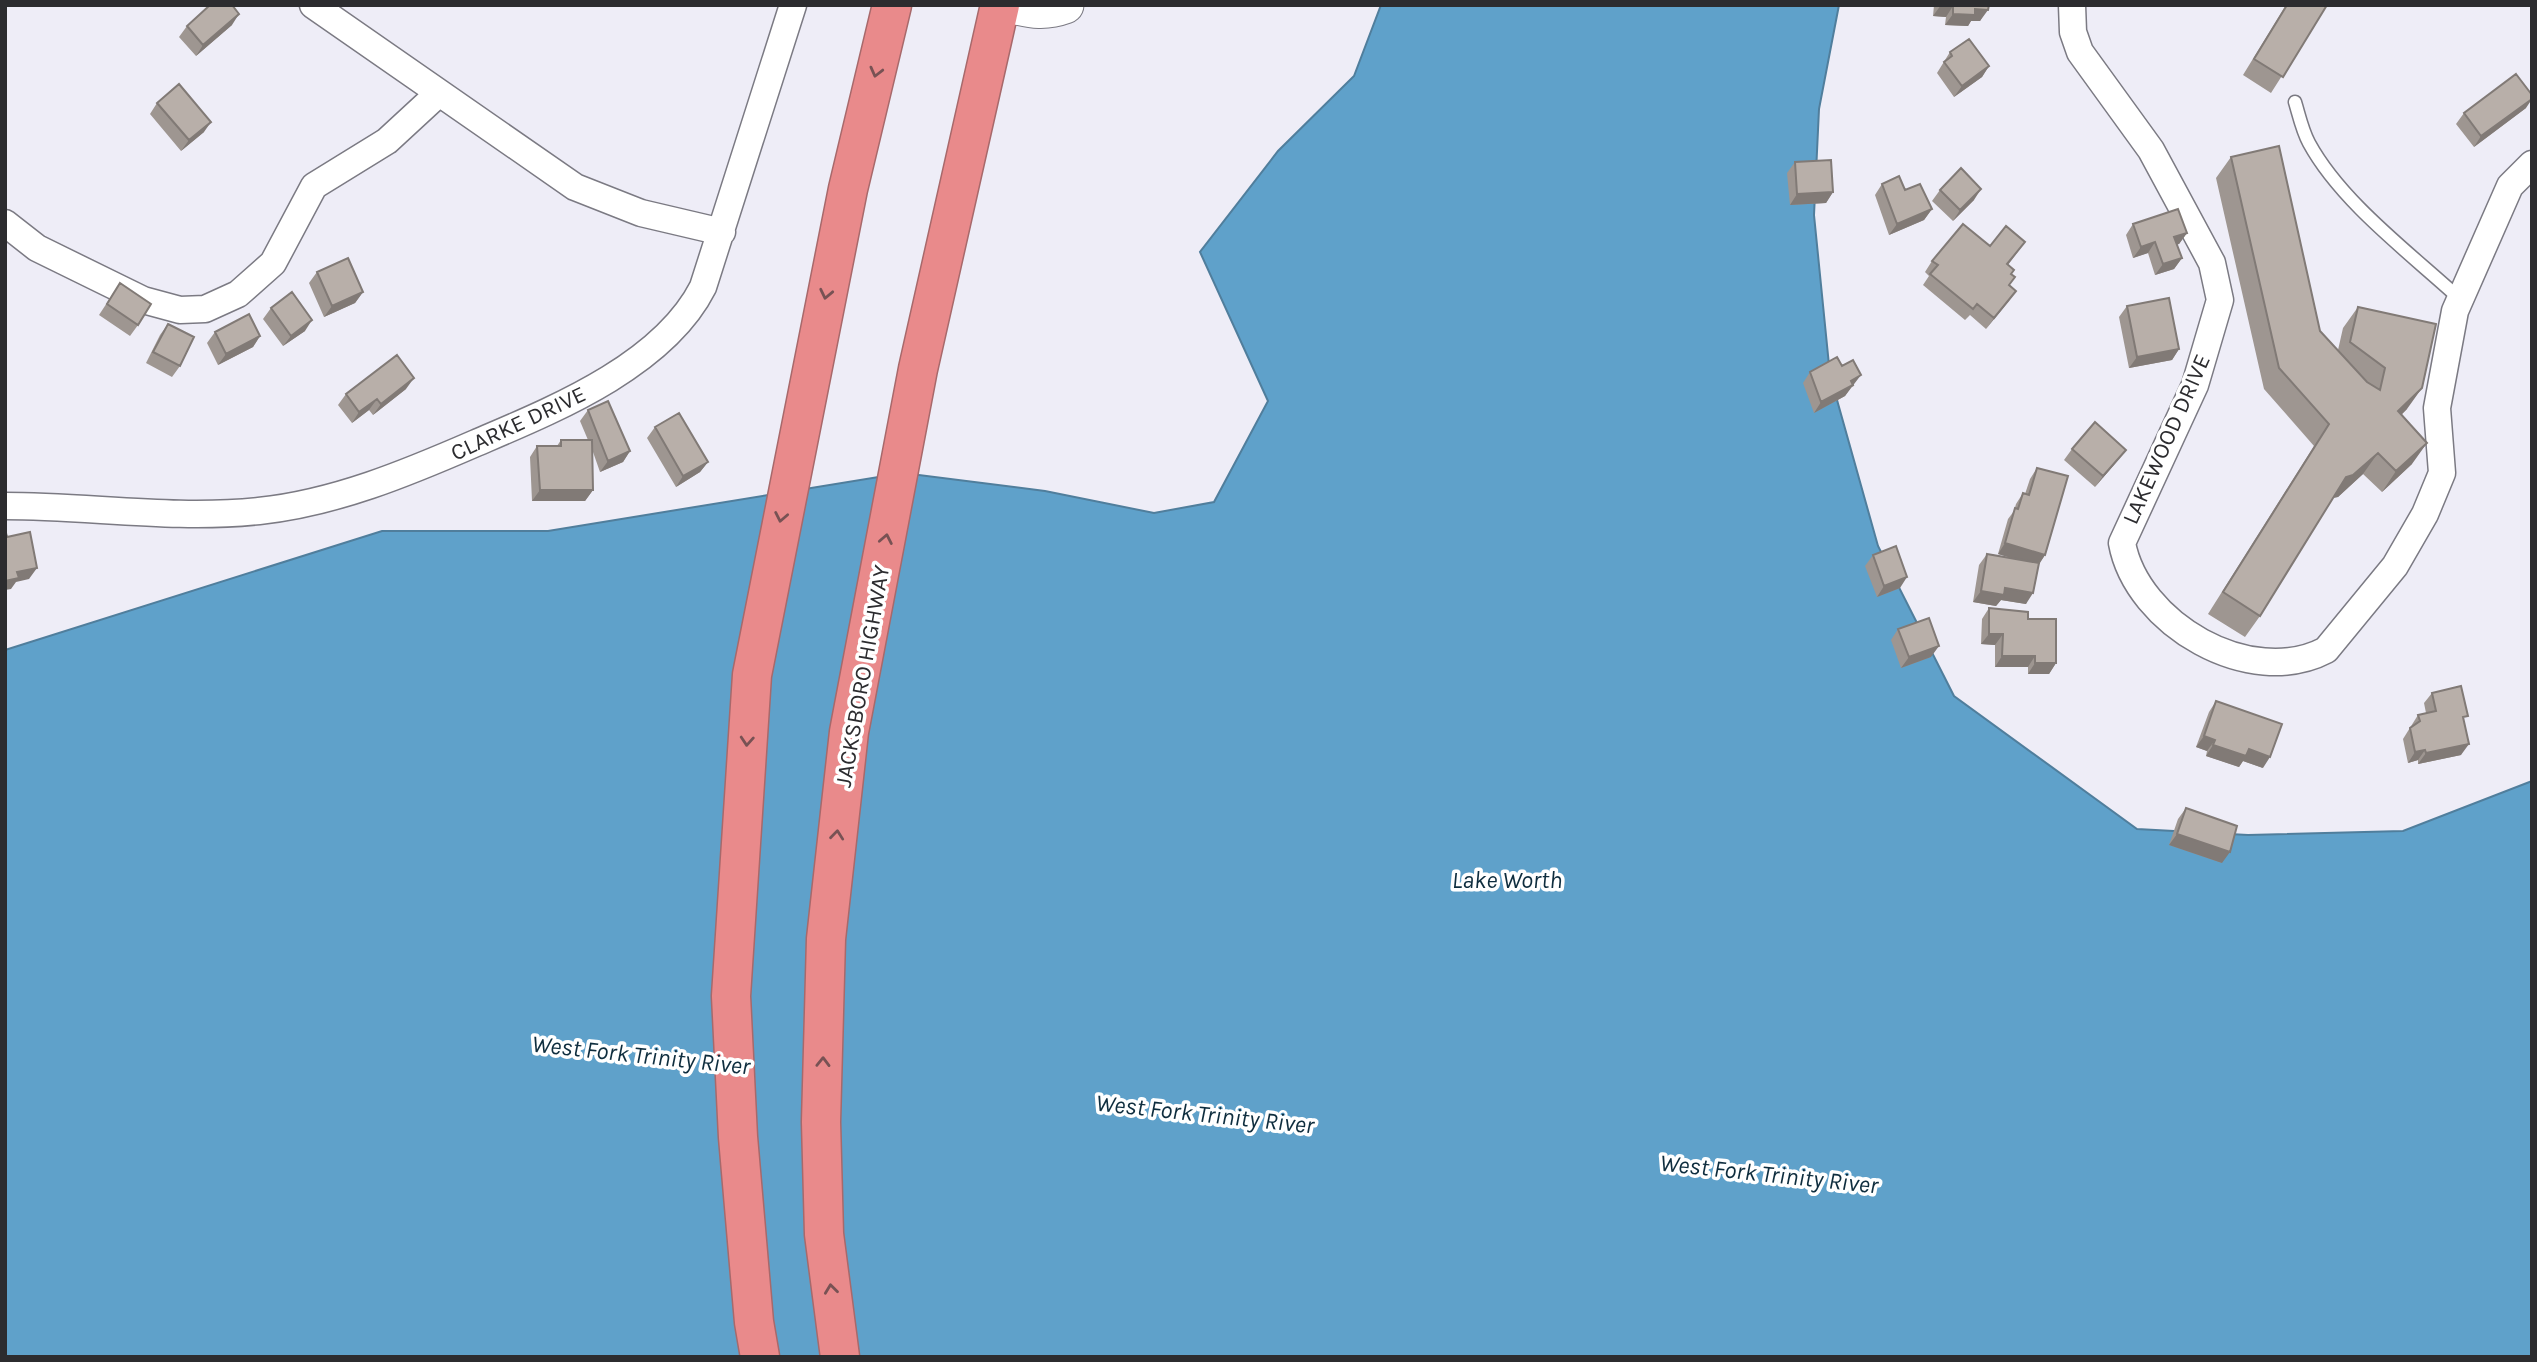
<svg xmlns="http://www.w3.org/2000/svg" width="2537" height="1362" viewBox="0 0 2537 1362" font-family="Karla,sans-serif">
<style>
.water{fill:#5fa1ca;stroke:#507e9c;stroke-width:2}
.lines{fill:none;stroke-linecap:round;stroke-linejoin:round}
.lane-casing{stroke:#7b7a83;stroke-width:15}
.street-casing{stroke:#7b7a83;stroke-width:29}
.secondary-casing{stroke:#7b7a83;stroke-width:39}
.highway-casing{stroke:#a7696b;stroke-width:41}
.lane{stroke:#fff;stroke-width:12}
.street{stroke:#fff;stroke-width:26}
.secondary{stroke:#fff;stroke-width:37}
.highway{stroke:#e98a8b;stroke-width:38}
.wall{fill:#9e9691}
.shaded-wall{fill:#817a76}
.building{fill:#b8afa9;stroke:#817a76;stroke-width:2}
.oneway{stroke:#785254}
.labels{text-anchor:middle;stroke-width:7;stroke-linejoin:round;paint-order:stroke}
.street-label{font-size:23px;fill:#2c2c2f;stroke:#fff}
.water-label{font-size:24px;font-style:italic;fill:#0e2d3e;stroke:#fff}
</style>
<rect width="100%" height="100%" fill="#eeedf7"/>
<path class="water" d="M1381 5H1839L1819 109 1814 215 1830 375 1878 546 1954 696 2137 829 2248 835 2403 831 2532 781V1357H5V650L382 531H548L903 473 1045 491 1154 513 1214 502 1268 401 1200 252 1278 151 1354 76Z"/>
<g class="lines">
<defs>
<path id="lane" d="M2295 102C2299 115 2302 130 2309 143 2341 202 2410 253 2460 299"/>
<path id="street" d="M313 5 575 187 641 213 722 232
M2072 5 2073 32 2080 52 2151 150 2212 263 2220 300 2195 385 2122 543C2137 624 2250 690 2326 650L2395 566 2425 514 2442 473 2437 408 2455 311 2510 186 2532 164
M5 223 37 248 143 300 180 310 205 309 238 294 273 263 314 186 387 141 439 93
M5 506C90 506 174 520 259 511 335 503 407 473 476 443 553 410 663 366 703 287L793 5"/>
<path id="secondary" d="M1013 5C1032 10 1046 12 1065 5"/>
<path id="highway" d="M760 1357 754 1322 738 1137 731 996 752 675 848 189 892 5
M840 1357 824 1234 821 1122 826 939 849 732 918 369 1000 5"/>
</defs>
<use href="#lane" class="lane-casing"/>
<use href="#street" class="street-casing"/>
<use href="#secondary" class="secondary-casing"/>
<use href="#highway" class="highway-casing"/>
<use href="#lane" class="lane"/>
<use href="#street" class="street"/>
<use href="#secondary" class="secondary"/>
<use href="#highway" class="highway"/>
</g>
<path class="wall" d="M1934 5H1989L1980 21H1971L1968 26 1945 25 1946 17 1933 16Z
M2286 5H2327L2271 93 2243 75Z
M232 25 196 56 179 37 187 26Z
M1950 52 1989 66 1982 77 1954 97 1937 73Z
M157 103 204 132 181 151 150 114Z
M2526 108 2474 147 2456 124 2464 113Z
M2231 157 2320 331 2338 350 2343 328 2358 307 2407 409 2402 414 2412 464 2382 492 2363 474 2338 497 2333 498 2260 616 2245 637 2208 614 2314 446 2264 389 2216 178Z
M1795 162 1833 192 1826 203 1790 205 1787 173Z
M1882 184 1905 190 1932 209 1924 220 1889 235 1875 195Z
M1940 190 1974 200 1953 221 1932 201Z
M2133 224 2187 233 2179 244H2177L2182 258 2174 269 2155 275 2148 253 2133 258 2126 235Z
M2025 242 2008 265 2011 274 2009 286 2016 291 1986 329 1970 315 1965 320 1923 285 1929 276 1925 272 1932 261 1990 246Z
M317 272 363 292 355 303 324 317 309 283Z
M120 283 138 325 130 336 99 315Z
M2127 306 2179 349 2172 360 2129 368 2119 317Z
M271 308 305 331 283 346 263 319Z
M168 324 180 366 172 377 146 363 160 335Z
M215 332 260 336 253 347 218 365 207 343Z
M1810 372 1854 386 1851 387 1845 396 1814 413 1803 383Z
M406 389 373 415 369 410 352 423 338 405 346 394Z
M588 410 630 451 623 462 600 472 593 452V490L585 501H532L530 457 537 446H557L561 440H588L580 421Z
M655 427 708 462 700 472 676 487 647 438Z
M2072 449 2118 460 2095 487 2064 460Z
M2037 468 2045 555 2038 565 2026 604 2001 600 1996 606 1973 602 1979 565 1987 554 2015 559 1998 554 2008 519 2014 511 2016 504 2023 493 2025 494 2030 479Z
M1873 555 1900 588 1877 597 1865 566Z
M1989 608 2028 619 2056 663 2049 674H2028V667H1995V645L1981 644 1982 619Z
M1898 629 1931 657 1901 668 1891 640Z
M2432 693 2464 722 2461 755 2418 764V760L2408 763 2403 739 2418 715 2426 713 2424 703Z
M2216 701 2263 768 2243 761 2239 767 2206 756 2207 751 2196 747 2209 712Z
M2186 808 2222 863 2169 845 2178 819Z"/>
<path class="shaded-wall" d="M1941 5 1953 6 1946 17 1933 16Z
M1975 9 1988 10 1980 21H1971L1968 26 1945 25 1953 14Z
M239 14 232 25 196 56 203 45Z
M1989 66 1982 77 1954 97 1962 86Z
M2532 99 2526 108 2474 147 2481 136Z
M211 122 204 132 181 151 189 140Z
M1981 189 1974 200 1953 221 1960 210Z
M1833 192 1826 203 1790 205 1797 194Z
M1932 209 1924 220 1889 235 1897 224Z
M2187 233 2179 244 2167 248 2174 237Z
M2155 242 2148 253 2133 258 2141 247Z
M2182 258 2174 269 2155 275 2163 264Z
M2016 291 2008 302 1986 329 1994 318Z
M363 292 355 303 324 317 332 306Z
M312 320 305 331 283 346 291 336Z
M260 336 253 347 218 365 226 354Z
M2179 349 2172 360 2129 368 2137 357Z
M1861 375 1845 396 1814 413 1821 402 1851 381Z
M414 378 406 389 373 415 381 404Z
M2422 388 2407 409 2384 432 2398 411Z
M377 399 369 410 352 423 359 412Z
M2427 443 2412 464 2382 492 2396 471Z
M2126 450 2118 460 2095 487 2103 476Z
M630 451 623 462 600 472 608 461Z
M2378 453 2363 474 2338 497 2332 498 2346 477Z
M708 462 700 472 676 487 683 476Z
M540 490H593L585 501H532Z
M2005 543 2045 555 2038 566 1998 554Z
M37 568 29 579 16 582 11 589 5 590V581L17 572Z
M1907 577 1900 588 1877 597 1884 586Z
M2005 588 2033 593 2026 604 2001 600 1996 606 1973 602 1981 591Z
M1989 634H2003L1995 645 1981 644Z
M1939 646 1931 657 1901 668 1909 657Z
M2002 656H2035L2028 667H1995Z
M2035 663H2056L2049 674H2028Z
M2204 736 2215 740 2207 751 2196 747Z
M2469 744 2461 755 2418 764 2426 753Z
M2213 745 2249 749 2270 757 2263 768 2243 761 2239 767 2206 756Z
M2425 750 2418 760 2408 763 2415 752Z
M2177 834 2230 852 2222 863 2169 845Z"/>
<path class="building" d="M210 5H232L239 14 203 45 187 26Z
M1941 5H1989L1988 10 1975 9V15L1953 14V6Z
M2287 5H2327L2283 77 2254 59Z
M1969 39 1989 66 1962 86 1944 62 1952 56 1950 52Z
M2516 74 2532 95V99L2481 136 2464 113Z
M179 84 211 122 189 140 157 103Z
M2279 146 2320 331 2367 382 2380 390 2385 368 2350 342 2358 307 2436 324 2422 388 2398 411 2427 443 2396 471 2378 453 2353 475 2346 477 2260 616 2223 592 2329 424 2279 368 2231 157Z
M1831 160 1833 192 1797 194 1795 162Z
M1961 168 1981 189 1960 210 1940 190Z
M1899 176 1905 190 1920 184 1932 209 1897 224 1882 184Z
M2178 209 2187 233 2174 237 2182 258 2163 264 2155 242 2141 247 2133 224Z
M1963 224 1990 246 2006 226 2025 242 2007 264 2014 270 2011 274 2015 277 2009 285 2016 291 1994 318 1977 304 1973 309 1930 274 1938 265 1932 261Z
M348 258 363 292 332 306 317 272Z
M120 283 151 304 138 325 107 304Z
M292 292 312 320 291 336 271 308Z
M2169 298 2179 349 2137 357 2127 306Z
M249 314 260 336 226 354 215 332Z
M168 324 194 337 180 366 153 352Z
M397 355 414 378 381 404 377 399 359 412 346 394Z
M1837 357 1842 366 1853 360 1861 375 1851 381 1853 385 1821 402 1810 372Z
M608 401 630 451 608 461 588 410Z
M679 413 708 462 683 476 655 427Z
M2095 422 2126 450 2103 476 2072 449Z
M561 440H592L593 490H540L537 446H561Z
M2037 468 2068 476 2045 555 2005 543 2015 508 2018 509 2023 493 2029 495Z
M30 532 37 568 17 572 19 578 5 581V533H6L7 537Z
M1896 546 1907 577 1884 586 1873 555Z
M1987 554 2039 563 2033 593 2005 588 2004 595 1981 591Z
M1989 608 2028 612V619H2056V663H2035V656H2002L2003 634H1989Z
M1929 618 1939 646 1909 657 1898 629Z
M2461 686 2468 716 2463 717 2469 744 2426 753 2425 750 2415 752 2410 728 2420 721 2418 715 2436 711 2432 693Z
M2216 701 2282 724 2270 757 2249 749 2246 756 2213 745 2215 740 2204 736Z
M2186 808 2237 826 2230 852 2177 834Z"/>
<defs><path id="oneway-chevron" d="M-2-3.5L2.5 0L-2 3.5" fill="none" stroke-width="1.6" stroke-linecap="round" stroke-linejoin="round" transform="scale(1.75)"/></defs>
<g class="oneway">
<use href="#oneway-chevron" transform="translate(876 72) rotate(104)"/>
<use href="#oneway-chevron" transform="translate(826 294) rotate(102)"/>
<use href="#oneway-chevron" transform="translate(781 517) rotate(101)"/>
<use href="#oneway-chevron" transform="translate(886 539) rotate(-79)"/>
<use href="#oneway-chevron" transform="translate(747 741) rotate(94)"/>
<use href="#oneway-chevron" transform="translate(837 835) rotate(-84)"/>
<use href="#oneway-chevron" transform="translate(823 1062) rotate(-89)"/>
<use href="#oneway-chevron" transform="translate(831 1289) rotate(-97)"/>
</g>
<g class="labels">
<g class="street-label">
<text transform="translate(518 423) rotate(-25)" y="8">CLARKE DRIVE</text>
<text transform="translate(2166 439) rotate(-66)" y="8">LAKEWOOD DRIVE</text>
<text transform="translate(862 676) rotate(-80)" y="8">JACKSBORO HIGHWAY</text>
</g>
<g class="water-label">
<text x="1507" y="888">Lake Worth</text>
<text transform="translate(641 1055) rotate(6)" y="8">West Fork Trinity River</text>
<text transform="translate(1205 1114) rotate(6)" y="8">West Fork Trinity River</text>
<text transform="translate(1769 1174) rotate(6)" y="8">West Fork Trinity River</text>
</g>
</g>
<rect width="2537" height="1362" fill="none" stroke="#2c2c2f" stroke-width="14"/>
</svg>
